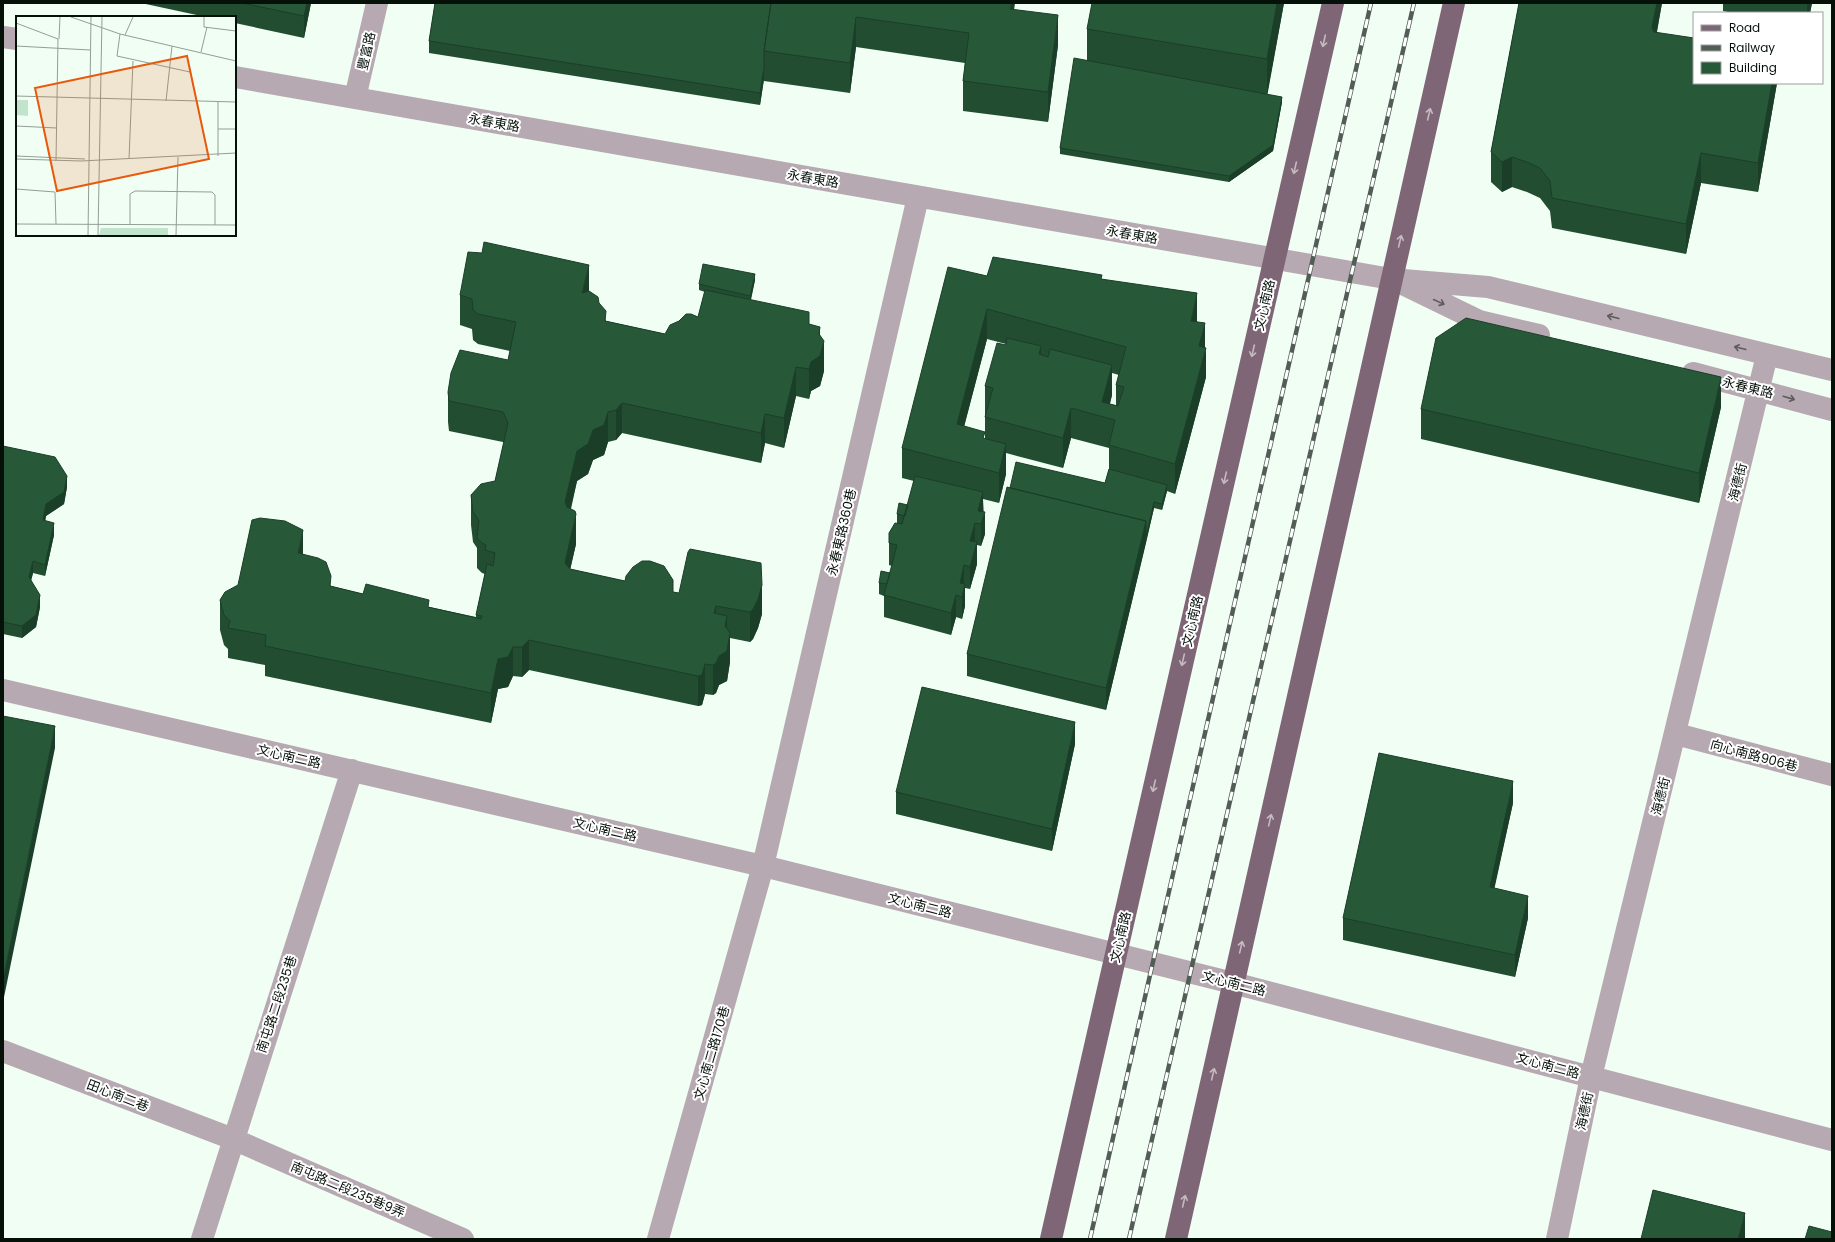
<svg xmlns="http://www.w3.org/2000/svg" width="1835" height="1242" viewBox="0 0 1835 1242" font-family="Poppins,'Noto Sans TC',sans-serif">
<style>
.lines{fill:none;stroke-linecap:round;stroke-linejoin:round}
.minor{stroke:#b7a9b2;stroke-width:22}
.major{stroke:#7f6677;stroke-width:22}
.rail-casing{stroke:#515d55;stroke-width:4.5}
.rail{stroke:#fff;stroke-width:3;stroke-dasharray:9;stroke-linecap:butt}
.wall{fill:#224d31;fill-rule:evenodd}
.shaded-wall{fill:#1b3e28}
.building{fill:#275939;stroke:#1b3e28}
.oneway{stroke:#c5bac2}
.oneway2{stroke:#5e5c5e}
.labels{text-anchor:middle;stroke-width:4;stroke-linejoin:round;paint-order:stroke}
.street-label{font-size:13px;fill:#051009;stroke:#fff}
.inset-road{fill:none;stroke:#939f96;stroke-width:1}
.view{fill:#e8590c;fill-opacity:0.15;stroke:#e8590c;stroke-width:2}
.inset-edge{fill:none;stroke:#051009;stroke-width:2}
</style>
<rect width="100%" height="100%" fill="#f1fef4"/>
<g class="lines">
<path class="minor" d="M3 37 17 39
M235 77 1391 279 1488 287 1832 370
M355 98 377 3
M1405 285 1479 321 1539 335
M1693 373 1832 410
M3 690 763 866 1233 983 1832 1140
M1676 734 1832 775
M3 1051 233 1139 463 1239
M202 1239 352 770
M658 1239 763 866 918 197
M1557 1239 1591 1077 1767 355"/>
<path class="major" d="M1051 1239 1333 3
M1176 1239 1454 3"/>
<defs>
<path id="rail" d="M1090 1239 1371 3
M1129 1239 1414 3"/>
</defs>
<use href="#rail" class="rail-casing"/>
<use href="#rail" class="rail"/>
</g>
<path class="wall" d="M141 3H311L304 38 235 23V17H206Z
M435 3 1014 9 1058 45 1048 122 963 111V81L965 63 856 47 850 93 764 81V79L760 105 429 53V41Z
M1284 3 1267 94 1282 102 1273 151 1229 182 1060 154V148L1087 60V29Z
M1519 3H1662L1657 32 1694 83H1777L1758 192 1701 183 1686 254 1552 228 1550 211 1540 198 1527 192 1512 187 1502 192 1491 182V152Z
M1723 3H1812L1810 13H1733L1723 11Z
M987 276 1102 279 1197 322 1205 347 1206 377 1175 494 1167 491 1162 510 1154 508 1106 710 967 676V654L1010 488 1105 483 1109 469V448L1071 438 1063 468 1006 453V474L999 503 983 499 985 534 981 546 977 545V564L970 589 965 588V606L962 619 956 617 951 635 884 617V596L879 594V583L890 573 892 566 889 565V533L897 523V514L908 505 914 481 902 478V448ZM987 339 1006 344 985 386V439L964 426ZM1112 373 1119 375 1116 385V406L1110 404 1112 395Z
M755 280 751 300 809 324 820 335 824 371 820 386 811 391 809 399 796 396 784 448 765 443 761 463 622 433 616 440 608 442 604 455 593 460 588 474 577 481 571 509 576 544 570 569 673 592 762 614 758 628 753 639 750 642 730 638V662L727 681 719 685 716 693 713 695 705 694 702 705 698 706 529 670 522 677 513 676 508 687 498 689 491 723 265 676V665L228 658V649L224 645 220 630V600L238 585 303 554 331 586 363 594 429 607 476 617V615L485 574 482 573 477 568V548L473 542 471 525V495L495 481 504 443 503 442 449 431 448 422V392L508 360 510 351 478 344 473 340 472 329 460 325V295L589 291 599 303 606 321 665 334 698 317 705 292 699 290V284Z
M1721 407 1699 503 1421 439V409Z
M3 446 67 487 64 504 46 516 45 521 54 535 45 576 33 573 31 580 40 607 36 627 22 638 3 634Z
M1075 744 1052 851 896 814V792Z
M1513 803 1494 888 1528 918 1515 977 1343 940V918Z"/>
<path class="shaded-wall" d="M307 3H311L304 38V16Z
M1011 3H1015L1010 39V9Z
M1277 3H1284L1267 97V59Z
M1657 3H1662L1652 57V27Z
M1807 3H1812L1810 13H1807Z
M1058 15V45L1048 122V92Z
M856 17V47L850 93V63Z
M764 68V79L760 105V93Z
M1772 83H1777L1758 192V163Z
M1282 97V102L1273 151 1229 182V176Z
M1701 153V183L1686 254V224Z
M1512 157V187L1502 192V162Z
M589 265V295L582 293Z
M755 274V280L750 302V296Z
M1197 293V323L1191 321Z
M987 309V339L957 454V424Z
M1205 323V353L1206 348V377L1175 494V464L1199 346Z
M820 327V353L824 341V371L820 386 811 391 809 399V369Z
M1041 346V376L1039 354Z
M1112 365V395L1106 417 1102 402Z
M796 367V396L784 448V418Z
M1721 377V407L1699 503V473Z
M622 403V433L616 440V410Z
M1071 408V438L1063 468V438Z
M608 412V442L604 455 593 460 588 474 577 481 565 531V502L577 451Z
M765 414V443L761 463V433Z
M1006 444V474L999 503V473Z
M67 476V487L64 504 46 516 43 532V520L46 504Z
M1167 485V491L1162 510V504Z
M983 492V514L978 511Z
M1154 502V508L1146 543V537Z
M985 512V534L981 546V524Z
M576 514V544L565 593V563Z
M1146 521V543L1106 710V688Z
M54 523V535L45 576V565Z
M975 523V545L970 541Z
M303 530V559L298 553Z
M977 542V564L970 589V567Z
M33 561V573L29 589V577Z
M964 565V587L960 583Z
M965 584V606L962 619V597Z
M762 585V614L758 628 753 639 750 642V612Z
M40 595V607L36 627 22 638V626Z
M956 595V617L951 635V613Z
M716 606V635L714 613Z
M727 616V646L730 633V662L727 681 719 685 716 693 713 695V665L725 626Z
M529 640V670L522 677V647Z
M513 647V676L508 687 498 689 491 723V693L498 659Z
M705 664V694L702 705 698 706V676Z
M1075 722V744L1052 851V829Z
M55 726V748L3 1002V980Z
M1513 781V803L1490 909V887Z
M1528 896V918L1515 977V955Z
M1745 1213V1239H1738Z"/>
<path class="building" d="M242 3H307L304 16Z
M435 3H771L764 51V68L760 93 429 41Z
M771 3H1011L1010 9 1058 15 1048 92 963 81 969 33 856 17 850 63 764 51Z
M1092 3H1277L1267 59 1087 29Z
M1519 3H1657L1652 27 1654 32 1694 38V83H1772L1758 163 1701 153 1686 224 1552 198 1550 181 1540 168 1527 162 1512 157 1502 162 1491 152Z
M1074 58 1282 97 1273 145 1229 176 1060 148Z
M484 242 589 265 582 293 589 291 598 297 599 303 606 311 605 321 665 334 670 325 679 321 686 314H691L698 317 705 290 809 312V324L820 327 819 334 824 341 820 356 811 362 809 369 796 367 784 418 765 414 761 433 622 403 616 410 608 412 604 425 593 430 588 444 577 451 565 502 567 507 575 511 576 514 565 563 570 569 625 581 626 576 633 567 642 561H650L664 566 673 580V592L679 593 688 552 690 549 761 563 762 585 758 599 753 609 750 612 716 606 714 613 727 616 725 626 730 633 727 651 719 656 716 663 713 665 705 664 702 675 698 676 529 640 522 647H513L508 657 498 659 491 693 265 646 266 635 228 628 230 621 224 615 220 600 225 592 238 585 252 520 260 518 285 521 303 530 298 553 318 558 326 562 331 576 330 586 363 594 366 584 429 600 428 607 481 619 482 616 476 615 487 564 493 566 495 553 485 550 486 545 482 543 477 538 479 521 473 512 471 495 481 484 495 481 508 423 503 412 449 401 448 392 451 373 460 350 508 360 516 322 478 314 473 310 472 299 460 295 468 252 482 253Z
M993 257 1102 275 1101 279 1197 293 1191 321 1205 323 1199 346 1206 348 1175 464 1109 445 1115 420 1071 408 1063 438 985 417 993 388 985 386 997 343 1006 345 1007 338 1041 346 1039 354 1048 357 1050 349 1112 365 1102 402 1118 406 1124 387 1116 385 1126 347 987 309 957 424 985 432 983 438 1006 444 999 473 902 448 948 267 987 276Z
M703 264 755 274 750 296 699 284Z
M1466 318 1721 377 1699 473 1421 409 1436 338Z
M3 446 55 457 67 476 64 492 46 504 43 520 54 523 45 565 33 561 29 577 40 595 36 615 22 626 3 622Z
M1016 462 1105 483 1109 469 1167 485 1162 504 1154 502 1146 537V521L1010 488Z
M915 476 983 492 978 511 985 512 981 524 975 523 970 541 977 542 970 567 964 565 960 583 965 584 962 597 956 595 951 613 884 595 897 545 889 543V533L895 523 902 524Z
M1007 487 1146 521 1106 688 967 654Z
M899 503 908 505 905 516 897 514Z
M881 571 890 573 887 584 879 583Z
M922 687 1075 722 1052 829 896 792Z
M3 716 55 726 3 980Z
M1379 753 1513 781 1490 887 1528 896 1515 955 1343 918Z
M1653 1190 1745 1213 1738 1239H1641Z
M1809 1226 1832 1232V1239H1805Z"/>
<defs><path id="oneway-shaft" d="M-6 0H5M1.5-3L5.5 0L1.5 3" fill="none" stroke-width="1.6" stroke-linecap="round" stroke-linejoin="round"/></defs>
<g class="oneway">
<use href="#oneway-shaft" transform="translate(1324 41) rotate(103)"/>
<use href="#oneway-shaft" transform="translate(1429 114) rotate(-77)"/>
<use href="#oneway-shaft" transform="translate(1295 168) rotate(103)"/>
<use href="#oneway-shaft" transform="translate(1400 241) rotate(-77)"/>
<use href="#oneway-shaft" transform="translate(1253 351) rotate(103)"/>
<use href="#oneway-shaft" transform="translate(1225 478) rotate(103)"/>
<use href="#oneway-shaft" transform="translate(1183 660) rotate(103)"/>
<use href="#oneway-shaft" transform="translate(1154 786) rotate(103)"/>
<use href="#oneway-shaft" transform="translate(1270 820) rotate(-77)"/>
<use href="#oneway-shaft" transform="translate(1241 947) rotate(-77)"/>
<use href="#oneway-shaft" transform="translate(1213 1074) rotate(-77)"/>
<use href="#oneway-shaft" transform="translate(1184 1201) rotate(-77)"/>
</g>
<g class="oneway2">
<use href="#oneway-shaft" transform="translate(1439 302) rotate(25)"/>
<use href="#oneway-shaft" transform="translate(1613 317) rotate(-166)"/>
<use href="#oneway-shaft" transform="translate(1740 348) rotate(-166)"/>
<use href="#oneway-shaft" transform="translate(1789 398) rotate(16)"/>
</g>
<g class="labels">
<g class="street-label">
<text transform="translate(366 51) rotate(-77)" y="5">豐富路</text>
<text transform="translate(494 122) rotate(10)" y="5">永春東路</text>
<text transform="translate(813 178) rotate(10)" y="5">永春東路</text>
<text transform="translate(1132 234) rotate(10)" y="5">永春東路</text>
<text transform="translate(1264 305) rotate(-77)" y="5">文心南路</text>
<text transform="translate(1748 387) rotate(14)" y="5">永春東路</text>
<text transform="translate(1737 482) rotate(-76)" y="5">海德街</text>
<text transform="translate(841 532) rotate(-77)" y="5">永春東路360巷</text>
<text transform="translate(1192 621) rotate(-77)" y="5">文心南路</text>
<text transform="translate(1754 755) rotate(15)" y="5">向心南路906巷</text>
<text transform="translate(289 756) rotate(13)" y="5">文心南二路</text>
<text transform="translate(1660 796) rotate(-76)" y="5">海德街</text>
<text transform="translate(605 829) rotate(13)" y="5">文心南二路</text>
<text transform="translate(920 905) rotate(14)" y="5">文心南二路</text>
<text transform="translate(1120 937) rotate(-77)" y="5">文心南路</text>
<text transform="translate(1234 983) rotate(14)" y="5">文心南二路</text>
<text transform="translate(276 1004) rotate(-72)" y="5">南屯路二段235巷</text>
<text transform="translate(711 1053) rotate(-74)" y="5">文心南二路170巷</text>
<text transform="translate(1548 1065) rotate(15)" y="5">文心南二路</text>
<text transform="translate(118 1095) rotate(21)" y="5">田心南二巷</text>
<text transform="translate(1584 1111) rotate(-78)" y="5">海德街</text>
<text transform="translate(348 1189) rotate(23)" y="5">南屯路二段235巷9弄</text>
</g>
</g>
<g transform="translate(16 16)">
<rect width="220" height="220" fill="#f1fef4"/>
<path d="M0 84H12V100L0 99ZM85 212H152V219H83Z" fill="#c2e4cc"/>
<path class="inset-road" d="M55 1 104 18 220 45M188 1V11L220 15M0 7 42 23 40 145M104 18 101 40 174 56M109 19 117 1M43 23 44 1M0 30 74 34M185 36 191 11M0 80 220 86M150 85 156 30M0 110 41 112M202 113H220M0 140 69 143M202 140V86M0 143 65 145 220 137M113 143 117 45M0 173 39 176 40 208M0 208 220 209M114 209V178L119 175 196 176 199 179V209M72 219 75 1M82 219 86 1M160 219 162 141"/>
<path class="view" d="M171 40 193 143 41 175 19 72Z"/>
<rect width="220" height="220" class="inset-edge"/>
</g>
<rect width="1835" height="1242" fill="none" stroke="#051009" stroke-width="8"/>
<rect x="1693" y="12" width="130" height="72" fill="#ffffff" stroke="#9b9f9d"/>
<rect x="1701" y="25" width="20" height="6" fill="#7f6677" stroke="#9b9f9d"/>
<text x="1729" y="32" font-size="12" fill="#051009">Road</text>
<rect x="1701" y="45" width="20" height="6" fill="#515d55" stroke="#9b9f9d"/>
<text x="1729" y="52" font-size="12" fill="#051009">Railway</text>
<rect x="1701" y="62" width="20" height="12" fill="#275939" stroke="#9b9f9d"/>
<text x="1729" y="72" font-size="12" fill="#051009">Building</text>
</svg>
